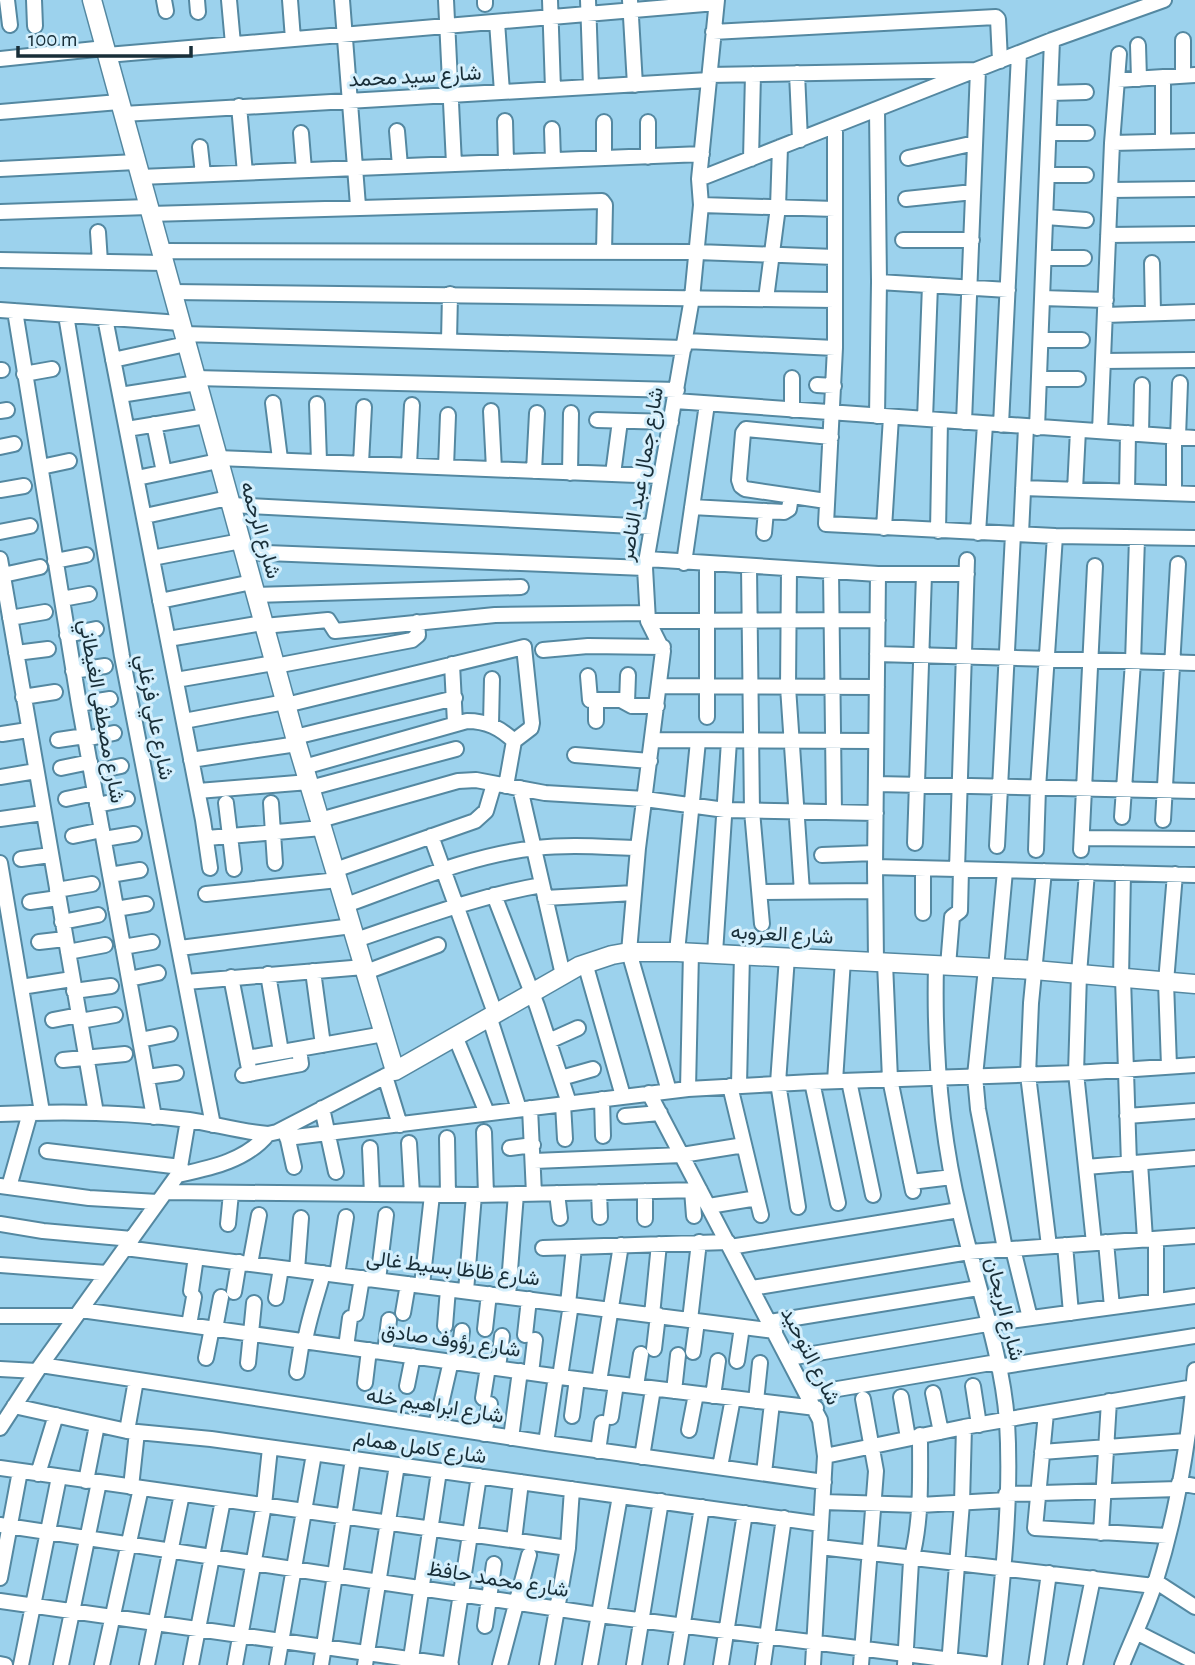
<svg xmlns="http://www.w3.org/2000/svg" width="1195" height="1665" viewBox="0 0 1195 1665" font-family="'Alegreya Sans',Vazirmatn,sans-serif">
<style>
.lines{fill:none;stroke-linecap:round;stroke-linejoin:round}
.minor-casing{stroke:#5488a1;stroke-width:18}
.tertiary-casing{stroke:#5488a1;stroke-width:21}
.minor{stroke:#fff;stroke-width:14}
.tertiary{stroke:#fff;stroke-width:18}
.labels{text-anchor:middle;stroke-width:6;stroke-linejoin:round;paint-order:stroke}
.street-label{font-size:21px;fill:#182e38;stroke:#d4effc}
</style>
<rect width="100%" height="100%" fill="#9cd2ed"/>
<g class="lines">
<defs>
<path id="minor" d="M7 0 10 25
M34 0 35 26
M164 0 166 11
M197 0 198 12
M229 0 233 44
M290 0 293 39
M342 0 358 206
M446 0 454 164
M485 0V4
M550 0 553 89
M588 0 591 87
M630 0 635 85
M497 22 502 92
M713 32 996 17 998 19 1000 61
M1183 40V75
M1138 45 1139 79
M107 55 716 3
M0 59 105 48
M797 73 800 140
M709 75 978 70 964 422
M1163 77V142
M1117 80 1195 75
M1050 93 1086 92
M239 106 245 173
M0 112 119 102
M123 114 709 80
M505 121 506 162
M648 122V157
M835 126V348L826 524 1055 536 1195 538
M552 129 553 160
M397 131 400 166
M301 133 304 170
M1049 133H1087
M1112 143 1195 141
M200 147 203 174
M604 158V122
M908 158 975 143
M751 159 753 74
M0 169 136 162
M1047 175H1086
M140 177 702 154
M699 179 1052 40 1164 0
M1110 190 1195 189
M906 199 973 192
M701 205 835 209
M0 212 148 207
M150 214 602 201 605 205 604 252
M1046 217 1086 220
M98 232 100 262
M1108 235 1195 234
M903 240H972
M160 251 697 252 835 257
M1044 258H1084
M0 260 164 263
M1152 263 1153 313
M879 282 1008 290
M172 292 835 300
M1042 298 1106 300
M766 299 778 207 780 147
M0 310 180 323
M15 311 79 704 154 1117
M66 315 122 656 213 1125
M1105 315 1195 312
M105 318 203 820 210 868
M183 334 684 348
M1041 340H1082
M449 341 450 294
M686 341 835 348
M113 360 186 344
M1103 361 1195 360
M0 370H2
M24 374 52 369
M195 378 677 390
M1039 379H1078
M817 385 834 386
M120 395 197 383
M675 401 1195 438
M273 403 280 459
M317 404 319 461
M792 410V378
M0 411 7 410
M491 411 494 469
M877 416 879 282 877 110
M925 419 930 285
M597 420 671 422
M154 424 164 472
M1001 425 1019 54
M1037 428 1052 40
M127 429 206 416
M1100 431 1112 143 1119 54
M1141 434 1142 385
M1178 437 1180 383
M0 447 14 444
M217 458 661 476
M361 463 364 407
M409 465 412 405
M41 467 69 461
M446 467 448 415
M534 471 537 413
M570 473 571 413
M613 474 620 421
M137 478 218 461
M1023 488 1195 494
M0 490 24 486
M1075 490 1078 430
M1127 492 1128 433
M1174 493V437
M826 501 745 489 741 486 739 480 743 433 746 429 831 437
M230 505 652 527
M692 507 784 512 789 509 791 496
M145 516 228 498
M884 528 891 417
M938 531 940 420
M0 532 30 526
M764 533 766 511
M978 533 985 424
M1021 534 1026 427
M243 552 645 568
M152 558 241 541
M0 559 96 1113
M647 559 878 574H967
M55 561 86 555
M684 563 707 404
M707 565V717
M749 567 752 811 762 924
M789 569 788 687 802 892
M831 571 834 812
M3 575 40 567
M255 595 521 587
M62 599 89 594
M160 601 252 582
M10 618 45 612
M648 621 878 620
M264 626 328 620 335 631 495 615 646 613
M67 635 96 629
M168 639 263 623
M543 650 588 646 663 647
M16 653 48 649
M877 654 1195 663
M452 664 455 723
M275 666 412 640 418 635 417 622
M73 671 105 666
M588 676 590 700H621L632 706H657
M176 680 274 663
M661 686 877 687
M23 697 55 692
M596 700V721
M627 703 628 675
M79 704 110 699
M286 705 524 647 532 723 531 728 514 741 506 786
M184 721 285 702
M491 724 492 679
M2 734 28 730
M295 737 455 698
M85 739 114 733
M58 740 85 736
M652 740 876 741
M575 755 650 761
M191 760 297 744
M304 767 467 721C487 721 500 728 514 741
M61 768 90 762
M92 772 121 766
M0 777 36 771
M876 784 1195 791
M310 788 456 749
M520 788 563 975
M198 791 309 782
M66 799 95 793
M226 803 234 869
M271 803 275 863
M97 805 127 799
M1122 817 1133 662 1137 538
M0 819 43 813
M320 820 458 781 476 780 545 793 645 799 725 810 876 813
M1163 820 1178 564
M73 836 102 830
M431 836 495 1013
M207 838 322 828
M1082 838 1195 839
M104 839 134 834
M915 843 924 574
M997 846 1013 534
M1036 850 1038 788 1055 536
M1081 850 1095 566
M822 855 875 853
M21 859 50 855
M0 863 42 1112
M875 867 1195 875
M957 869 967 560
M335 870 475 821 486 811 494 784
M1044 871 1031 1003 1028 1075 1049 1246
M1087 872 1079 974 1076 1073 1094 1243
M110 875 140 870
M57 890 92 884
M760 892 875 891
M206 894 338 880
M494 895 537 1006 569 1103
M545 898 634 893
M30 902 58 898
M346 905C408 883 470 855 536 848 570 844 604 847 638 848
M116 909 146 904
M923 913V869
M62 922 98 915
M356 940C418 919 478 896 542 885
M39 942 65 939
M123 947 152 942
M180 948 352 926
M68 952 105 945
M677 952 698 741
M715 953 729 741
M787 957 778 1083 798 1207
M876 962 875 867 878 574
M585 963 623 1096
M885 963 890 1079 913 1191
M936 965C934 1049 940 1131 960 1213 975 1280 1002 1353 1007 1421 1012 1502 1002 1584 994 1665
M948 966 952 917 960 911 961 869
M986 968 975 1076 978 1109 1005 1249
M996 968 1005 871
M313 971 323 1045
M366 972 438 945
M268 974 281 1052
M231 977 250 1074
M1121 978 1123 873
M1123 978 1129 1164
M129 979 158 973
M186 982 364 967
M21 987 72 979
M74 991 111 986
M489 1016 519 1109
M53 1020 79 1015
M80 1021 115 1015
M455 1036 487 1113
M140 1040 170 1034
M549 1041 578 1028
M247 1058 384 1034
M63 1060 125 1054
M1169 1066 1166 982 1175 874
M243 1075 301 1064 299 1049
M385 1076 400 1125
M147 1077 176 1073
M561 1078 593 1069
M835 1081 843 960
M849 1081 873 1195
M812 1082 838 1203
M739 1085 742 954
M730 1086 761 1215
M688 1089 691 952
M669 1091 629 952 638 848 663 651 648 621 645 568 692 298 701 205 699 179 717 0
M649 1093 820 1420 825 1456 813 1665
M602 1099 603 1136
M563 1104 565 1139
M322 1108 336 1172
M530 1108 534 1194
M0 1114C62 1111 127 1112 189 1120 215 1124 242 1132 268 1134L277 1132 395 1071
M625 1116 660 1113
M1127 1116 1195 1111
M286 1131 294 1167
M484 1132 486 1195
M287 1138 688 1089 812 1082 1076 1073 1195 1065
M447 1138 448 1195
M409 1143 412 1194
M370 1148 372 1194
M510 1148 533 1145
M47 1151 181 1167
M534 1161 682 1155 744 1145
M1140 1163 1145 1239
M1086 1167 1195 1158
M178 1175C210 1168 246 1161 268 1134
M911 1182 952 1177
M0 1186 89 1198 158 1202
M9 1187 30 1113
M692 1190 694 1216
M645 1191V1219
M166 1192 474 1195 700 1190
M599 1192 600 1217
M557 1193 560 1218
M709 1206 757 1198
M0 1224 43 1231 132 1239
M228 1224 231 1193
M1156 1239V1301
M1106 1242 1112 1307
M1065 1245 1071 1313
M730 1247 959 1210
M125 1248 775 1331
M543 1248 728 1242
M1013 1249 1030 1318
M250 1264 259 1215
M0 1265 107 1273
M297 1270 301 1218
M337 1275 346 1217
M378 1280 386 1215
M422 1285 432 1195
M752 1288 969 1252 1195 1236
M191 1291 196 1257
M466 1291 474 1195
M234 1292 239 1262
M508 1296 516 1194
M276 1298 281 1268
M568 1304 574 1247
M81 1310 560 1377 816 1408
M403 1313 408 1284
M356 1314 362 1278
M652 1315 659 1244
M0 1316H76
M690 1320 699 1242
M770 1322 978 1288
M189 1325 194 1297
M445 1326 448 1289
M215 1329 221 1297
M485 1329 489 1294
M525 1335 529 1299
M305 1341C309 1317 317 1296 323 1273
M346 1347 350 1318
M654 1349 658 1315
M385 1352 389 1320
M693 1352 697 1321
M206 1358 212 1328
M789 1358 987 1324 1195 1296
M737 1361 742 1327
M458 1362 462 1331
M248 1363 254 1303
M41 1365 546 1443 824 1482
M998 1367 1195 1336
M498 1368 502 1336
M0 1369 37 1371
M297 1372 302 1341
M531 1373 535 1340
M560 1377 571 1304
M599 1382 621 1245
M365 1383 369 1350
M407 1386 413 1356
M636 1386 641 1354
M973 1386 979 1425
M674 1391 678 1355
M933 1393 941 1432
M808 1394 997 1362
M713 1396 718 1361
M901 1397 908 1438
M483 1398 488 1367
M756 1401 760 1363
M14 1406 127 1431 211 1439 821 1524
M1046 1413 1035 1528 1167 1536
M572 1416 577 1379
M611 1417 616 1384
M436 1426 451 1361
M0 1428 41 1365 179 1173 188 1120
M689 1430 696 1394
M127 1431 136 1380
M484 1434 490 1404
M511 1438 520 1371
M546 1443 556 1376
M598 1451 602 1423
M1042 1452 1186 1441
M825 1456 964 1427 1194 1387
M642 1457 653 1389
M720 1467 733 1398
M0 1468 568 1548
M764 1473 772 1403
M38 1474 56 1415
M86 1481 97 1425
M1179 1483 1195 1486
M131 1487 137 1432
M1006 1494 1178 1489
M823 1502 920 1505 1007 1500
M0 1525 599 1615 991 1665
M1101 1533 1109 1401
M514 1540 521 1482
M820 1547 1154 1586
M0 1578 20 1471
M1155 1581 1195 1607
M0 1601 451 1665
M485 1626 494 1564
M1136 1632 1195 1662
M0 1664 5 1665
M21 1665 59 1477
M61 1665 99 1482
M102 1665 141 1488
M147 1665 182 1494
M191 1665 223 1500
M235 1665 264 1505 270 1448
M277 1665 314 1454
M321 1665 353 1459
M365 1665 397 1465
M410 1665 439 1471
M450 1665 479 1476
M500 1665 529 1555
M547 1665 568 1548 572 1489
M590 1665 620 1496
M634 1665 661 1501
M676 1665 702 1507
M721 1665 745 1513
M763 1665 784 1518
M861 1665 876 1471 863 1399
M905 1665 911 1561C922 1520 920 1478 920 1435
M949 1665 962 1503 964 1427
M1036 1665 1049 1573
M1075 1665 1093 1578
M1122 1665C1133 1637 1147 1609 1156 1580 1177 1513 1189 1441 1195 1370"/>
<path id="tertiary" d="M92 0 295 737 395 1071 579 966 612 955 629 952H677L1034 970 1195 984"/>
</defs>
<use href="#minor" class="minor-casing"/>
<use href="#tertiary" class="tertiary-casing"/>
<use href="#minor" class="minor"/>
<use href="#tertiary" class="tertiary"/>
</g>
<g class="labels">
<g class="street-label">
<text transform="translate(415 76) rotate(-3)" y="7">شارع سيد محمد</text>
<text transform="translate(641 474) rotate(-80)" y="7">شارع جمال عبد الناصر</text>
<text transform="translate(261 530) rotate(74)" y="7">شارع الرحمه</text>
<text transform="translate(102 711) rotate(80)" y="7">شارع مصطفى الغيطاني</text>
<text transform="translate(155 717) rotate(79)" y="7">شارع علي فرغلي</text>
<text transform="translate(782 934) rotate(3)" y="7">شارع العروبه</text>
<text transform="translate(453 1268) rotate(7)" y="7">شارع ظاظا بسيط غالى</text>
<text transform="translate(1005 1309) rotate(76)" y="7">شارع الريحان</text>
<text transform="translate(451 1340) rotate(8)" y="7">شارع رؤوف صادق</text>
<text transform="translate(811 1356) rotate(63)" y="7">شارع التوحيد</text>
<text transform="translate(435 1405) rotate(9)" y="7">شارع ابراهيم خله</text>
<text transform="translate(420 1447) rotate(8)" y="7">شارع كامل همام</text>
<text transform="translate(498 1579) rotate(9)" y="7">شارع محمد حافظ</text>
</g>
</g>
<path d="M18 46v10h173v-10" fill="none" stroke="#182e38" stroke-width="3.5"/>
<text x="28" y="46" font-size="21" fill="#182e38" stroke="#d4effc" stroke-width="5" paint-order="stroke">100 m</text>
</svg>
